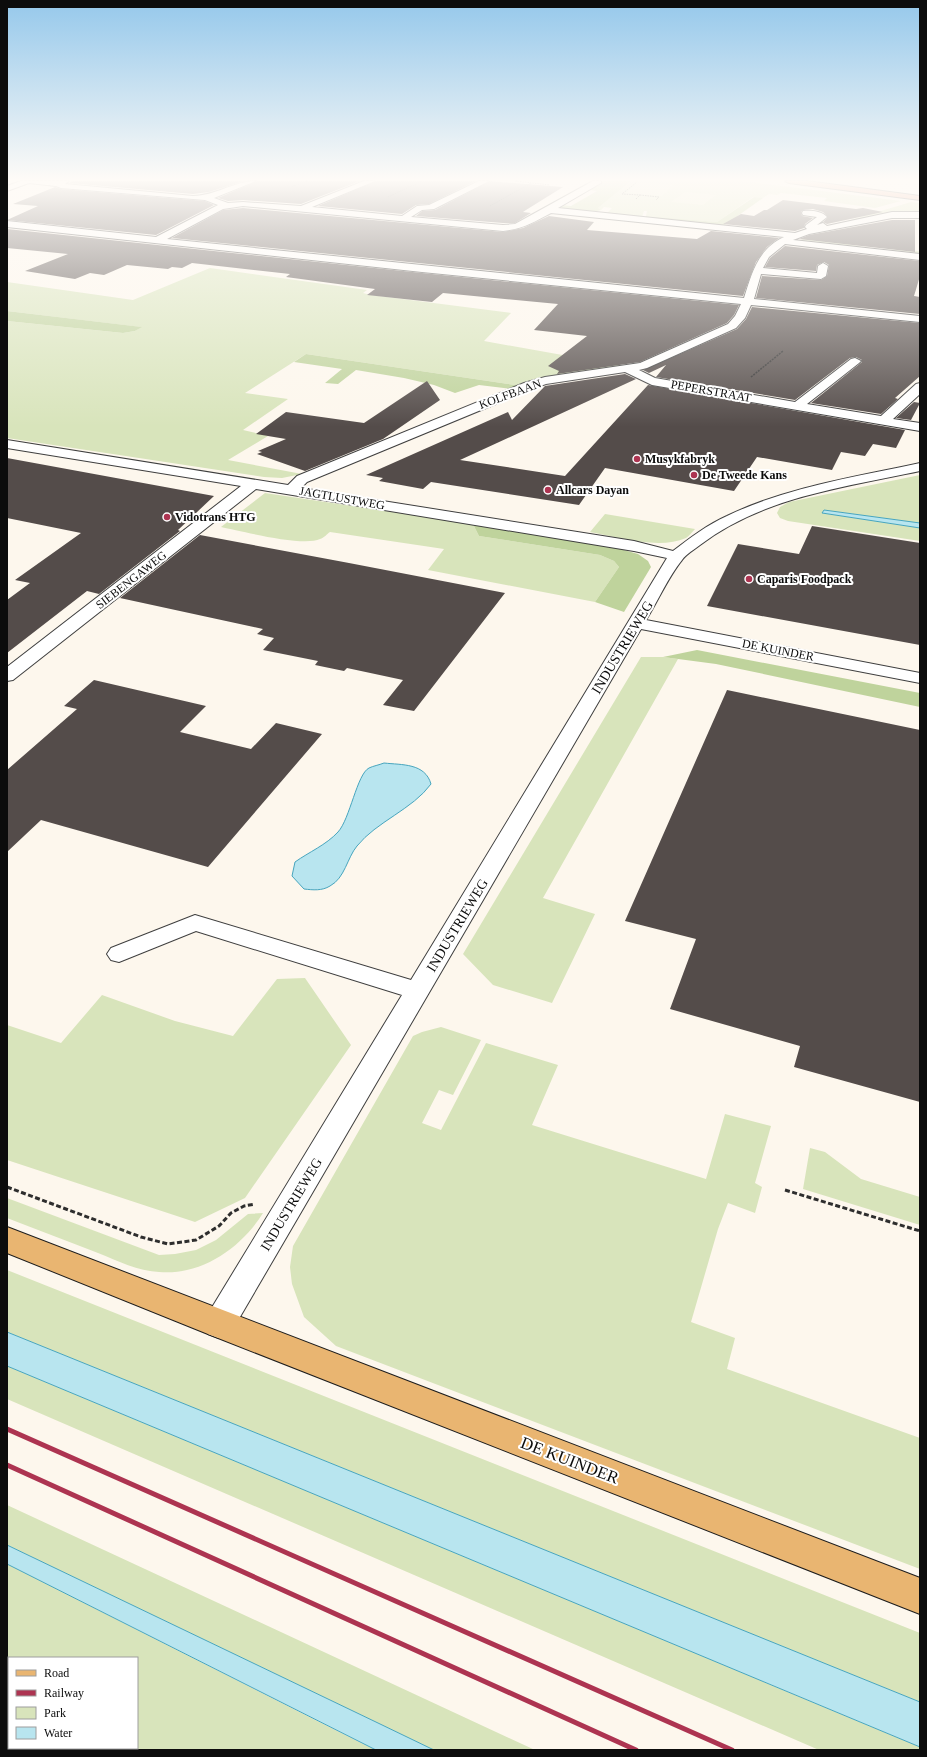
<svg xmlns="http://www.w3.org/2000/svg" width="927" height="1757" viewBox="0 0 927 1757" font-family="'Times New Roman',serif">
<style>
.green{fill:#d8e4bb;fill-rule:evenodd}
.forest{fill:#bfd39c}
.pitch{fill:#e7eccc}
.water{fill:#b8e5ef;stroke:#47a5be}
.building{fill:#544c4a}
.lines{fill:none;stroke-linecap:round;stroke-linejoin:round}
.minor-casing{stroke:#3f3f3f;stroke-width:2}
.major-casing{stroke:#1d1d1d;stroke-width:2}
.highway-casing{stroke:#1d1d1d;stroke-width:2}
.path-far2{stroke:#2e2e2e;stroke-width:1;stroke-dasharray:1.5 1;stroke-linecap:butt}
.path-far1{stroke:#2e2e2e;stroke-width:1.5;stroke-dasharray:2 1;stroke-linecap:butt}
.path{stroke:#2e2e2e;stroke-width:3;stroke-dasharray:5 2.5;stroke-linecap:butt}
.minor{fill:#fff;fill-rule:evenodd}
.major{fill:#e9b571;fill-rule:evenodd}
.highway{fill:#e48664;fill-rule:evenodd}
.rail{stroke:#ad3451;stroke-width:5}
.poi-dot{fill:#ad3451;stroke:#fff;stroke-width:1.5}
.labels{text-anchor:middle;stroke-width:4;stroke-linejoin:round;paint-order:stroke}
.far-street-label{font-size:12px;fill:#0c0c0c;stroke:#fff}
.far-poi-label{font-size:12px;font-weight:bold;fill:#0c0c0c;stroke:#fff;text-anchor:start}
.street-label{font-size:14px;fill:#0c0c0c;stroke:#fff}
.near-street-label{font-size:17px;fill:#0c0c0c;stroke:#fff}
</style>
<rect width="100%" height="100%" fill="#fdf7ed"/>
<path class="green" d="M631 181H742L901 201 875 208 824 201 827 198 781 193 777 195 769 194 763 198 753 197 717 222 646 216 647 211H644L642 217 606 214 612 208 604 207 601 210 598 208Z
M911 202 920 203V213L847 221Z
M806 237 876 249 920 251V255L800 241Z
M210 268 367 290 363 293 371 295 511 313 484 341 624 366 521 386 306 354 245 393 288 399 243 430 268 436 228 460 302 474 282 478 264 477 7 438V321L123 333 135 331 141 327 7 311V282L133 300Z
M920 475V523L824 510 822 513 920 528V541L788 521 780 518 777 513 780 507 789 502Z
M265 493 473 524 479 536 600 555 614 561 619 567 595 602 428 570 444 549 330 532C327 534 324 538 320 539 303 547 241 531 221 527Z
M605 514 695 529C692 532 689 536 686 538 659 550 618 537 590 532Z
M641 657H663L678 659 543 898 595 914 552 1003 493 985 463 954Z
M305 978 351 1045 245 1198 195 1222 7 1160V1025L61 1043 102 995 175 1021 233 1036 277 979Z
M441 1027 481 1040 453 1095 439 1090 422 1123 441 1130 486 1043 558 1065 532 1125 706 1179 725 1114 771 1126 755 1183 762 1187 755 1213 728 1203 718 1229 691 1322 735 1338 727 1369 920 1438V1569L336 1346 304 1317 292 1284 290 1267 293 1246 413 1036 422 1032Z
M810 1148 825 1152 861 1179 920 1197V1225L803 1189Z
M7 1198 159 1255 175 1254 196 1250 216 1240 248 1214 263 1213C242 1247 202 1276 159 1272 138 1271 118 1261 98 1253 68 1241 37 1230 7 1218Z
M7 1270 920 1633V1702L7 1332Z
M7 1366 903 1740 920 1747V1750H819L7 1399Z
M7 1505 535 1750H434L7 1545Z
M7 1564 363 1744 376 1750H7ZM9 1658H137V1748H9Z"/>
<path class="forest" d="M601 181H631L598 208 601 210C589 214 570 213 560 207L562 205 571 206 597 191 590 190 601 184Z
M754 197 763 198 722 227 645 218 646 216 717 222Z
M7 311 142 327 135 331 123 333 7 321Z
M306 354 521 386 512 389 479 385 455 393 434 385 404 378 356 370 338 384 325 383 342 369 294 362Z
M473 524 613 547 638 554 648 561 651 567 624 612 595 602 619 567 614 561 600 555 479 536Z
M697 650 920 693V707L716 664 663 657Z"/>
<path class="pitch" d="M639 182 673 185 662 196 626 193Z
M685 192 716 195 703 205 671 202Z"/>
<path class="water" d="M824 510 920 523V528L822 513Z
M384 763C402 765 425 763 431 784 413 809 376 822 357 846 347 858 345 878 330 886 322 891 313 890 304 889L292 876 295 862C309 852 326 845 338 832 350 819 357 774 369 768 373 766 379 765 384 763Z
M7 1332 920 1702V1747L7 1366Z
M7 1545 378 1723 434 1750H376L7 1564Z"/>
<path class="building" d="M72 181H244L209 192 193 194 69 183Z
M257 181H360L301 204 243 200 228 201 218 198Z
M376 181H476L429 204 416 205 402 214 318 206Z
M490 181 563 187 526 210 523 212 531 213 515 223H503L416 216 422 211 435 210Z
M55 187 61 189 205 201 214 205 156 235 7 220 38 206 13 204Z
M783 200 856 209 863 208 883 212 827 224 823 222 828 217 823 212 813 209 803 210 801 212 802 216 813 218 805 224 804 228 795 231 723 224 741 214 754 216 764 210H767Z
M243 208 503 232 523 228 549 216 594 222 587 230 697 239 711 231 779 238 767 247 756 262 743 296 172 238 223 210Z
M892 220H915V252L799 239 809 235Z
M7 229 422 273 739 305 734 315 727 323 640 362 557 374 559 371 548 366 587 336 534 330 558 304 443 293 432 302 367 295 375 289 286 277 290 274 192 263 182 268 172 267 168 269 127 265 104 275 90 273 75 279 25 271 68 254 7 248Z
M785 246 920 261V276L914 296 920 297V314L756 298 762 276 821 280 827 276 829 265 824 262 817 265 816 271 765 267 770 258Z
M752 307 920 323V376L895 398 898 399 881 414 811 403 862 362V360L856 357 850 358 795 400 656 377 666 365 649 373 643 370 737 329 746 319Z
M625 374 636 379 460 460 565 476 648 385 905 430 896 448 873 444 865 456 841 452 832 470 757 457 734 491 605 468 579 505 431 482 423 489 379 481 383 478 366 475 508 412 512 420 545 386Z
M427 381 440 400 383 439 305 471 257 454 262 452 258 451 286 439 256 434 286 412 364 423Z
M914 402 920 403 911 420 896 418Z
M7 458 214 496 178 530 180 531 99 594 87 591 7 653V600L30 583 15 580 81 533 7 518Z
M812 526 920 543V645L707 606 738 544 799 554Z
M200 535 349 563 505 593 414 711 383 705 403 680 347 668 344 671 315 665 318 661 263 650 274 638 257 634 263 629 120 598Z
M94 680 206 706 180 732 251 749 276 723 322 734 208 867 41 820 7 852V770L77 709 64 706Z
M727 690 920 730V1102L794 1067 800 1046 670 1009 696 939 625 921Z"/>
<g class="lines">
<defs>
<path id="minor" d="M21 181H69L65 184 193 196C215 196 234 181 256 181L214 198 228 203 243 202 301 206 364 181H375L312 207 402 216 417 206 429 205 479 181H489L434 209 422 210 411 217 503 225 515 224 593 181H601V183L558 208 795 233 807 229 805 227 806 225 817 217 803 215 802 213 803 211C811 210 822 211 827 217L817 225 823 223 827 226 892 212H920V218H892L809 234 793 240 920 254V260L785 244 769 257 763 268 817 273 818 266 823 263 828 266 826 276 821 279 761 274 754 299 920 316V322L751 305 745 318 736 328 647 368 639 370 655 378 795 402 851 359 855 358 861 361 859 363 807 404 881 416 916 384 920 383V394L893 419 920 423V431L652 385 625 372 546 384 532 389 307 482 301 488 634 541 673 551C690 538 707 525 727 516 787 487 855 477 920 463V471C846 487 762 497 700 545 695 549 686 554 682 560 668 577 658 601 646 620L920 673V683L641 629 230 1334 219 1338 208 1334 203 1324 208 1314 402 995 196 931 119 962 111 960 107 954 111 948 195 915 411 980 667 558 634 551 256 489 13 680 7 681V667L241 486 7 448V440L288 485 297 476 524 383 545 377 640 363 728 324 735 316 741 304 422 272 7 227V221L156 237 218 205 205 200 61 188 56 186 29 183 7 191V186ZM243 206 503 231C523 229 534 222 551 213L784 237C758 249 752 273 744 298L167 239 223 209Z"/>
<path id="major" d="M7 1227 920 1578V1614L208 1334 7 1253Z"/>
<path id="highway" d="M785 181H807L920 196V200L789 183Z"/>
</defs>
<use href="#minor" class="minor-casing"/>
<use href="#major" class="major-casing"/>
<use href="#highway" class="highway-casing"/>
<path class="path-far2" d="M515 181 550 185
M291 187 307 181
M640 195 659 197 656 200
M388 197 422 181
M636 199 640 195 622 194 637 182
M490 206 531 183"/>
<path class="path-far1" d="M751 377 783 351"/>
<path class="path" d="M7 1187 141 1237 168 1244 196 1240 219 1226 231 1213 244 1206 255 1204
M785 1190 920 1231"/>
<use href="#minor" class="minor"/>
<use href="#major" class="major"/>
<use href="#highway" class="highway"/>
<path class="rail" d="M7 1429 732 1750
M7 1465 636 1750"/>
</g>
<linearGradient id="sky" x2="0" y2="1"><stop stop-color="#95c8eb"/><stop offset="0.42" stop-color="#fefbf7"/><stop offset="1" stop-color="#fefbf7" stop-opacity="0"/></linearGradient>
<rect width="927" height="427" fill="url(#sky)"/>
<g class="poi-dot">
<circle cx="637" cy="459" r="4"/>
<circle cx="694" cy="475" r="4"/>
<circle cx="548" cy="490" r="4"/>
<circle cx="167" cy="517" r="4"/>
<circle cx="749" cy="579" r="4"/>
</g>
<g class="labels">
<g class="far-street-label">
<text transform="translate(711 391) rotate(10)" y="4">PEPERSTRAAT</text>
<text transform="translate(510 394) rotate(-20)" y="4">KOLFBAAN</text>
<text transform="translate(342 498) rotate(10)" y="4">JAGTLUSTWEG</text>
<text transform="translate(131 580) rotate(-38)" y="4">SIEBENGAWEG</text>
<text transform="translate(778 650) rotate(11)" y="4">DE KUINDER</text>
</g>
<g class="far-poi-label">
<text x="645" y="463">Musykfabryk</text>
<text x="702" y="479">De Tweede Kans</text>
<text x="556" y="494">Allcars Dayan</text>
<text x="175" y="521">Vidotrans HTG</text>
<text x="757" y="583">Caparis Foodpack</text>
</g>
<g class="street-label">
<text transform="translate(622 647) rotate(-59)" y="5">INDUSTRIEWEG</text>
<text transform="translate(457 925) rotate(-59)" y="5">INDUSTRIEWEG</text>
<text transform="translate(291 1204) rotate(-59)" y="5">INDUSTRIEWEG</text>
</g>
<g class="near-street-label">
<text transform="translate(570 1460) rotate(21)" y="6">DE KUINDER</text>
</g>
</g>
<rect width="927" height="1757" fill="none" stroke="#0c0c0c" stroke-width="16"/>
<rect x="8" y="1657" width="130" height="92" fill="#ffffff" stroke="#9e9e9e"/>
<rect x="16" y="1670" width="20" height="6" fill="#e9b571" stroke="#9e9e9e"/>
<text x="44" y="1677" font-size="12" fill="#0c0c0c">Road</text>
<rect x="16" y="1690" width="20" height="6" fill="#ad3451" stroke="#9e9e9e"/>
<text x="44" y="1697" font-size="12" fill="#0c0c0c">Railway</text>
<rect x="16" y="1707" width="20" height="12" fill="#d8e4bb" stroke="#9e9e9e"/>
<text x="44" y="1717" font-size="12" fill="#0c0c0c">Park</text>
<rect x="16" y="1727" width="20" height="12" fill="#b8e5ef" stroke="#9e9e9e"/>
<text x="44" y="1737" font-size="12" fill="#0c0c0c">Water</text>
</svg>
